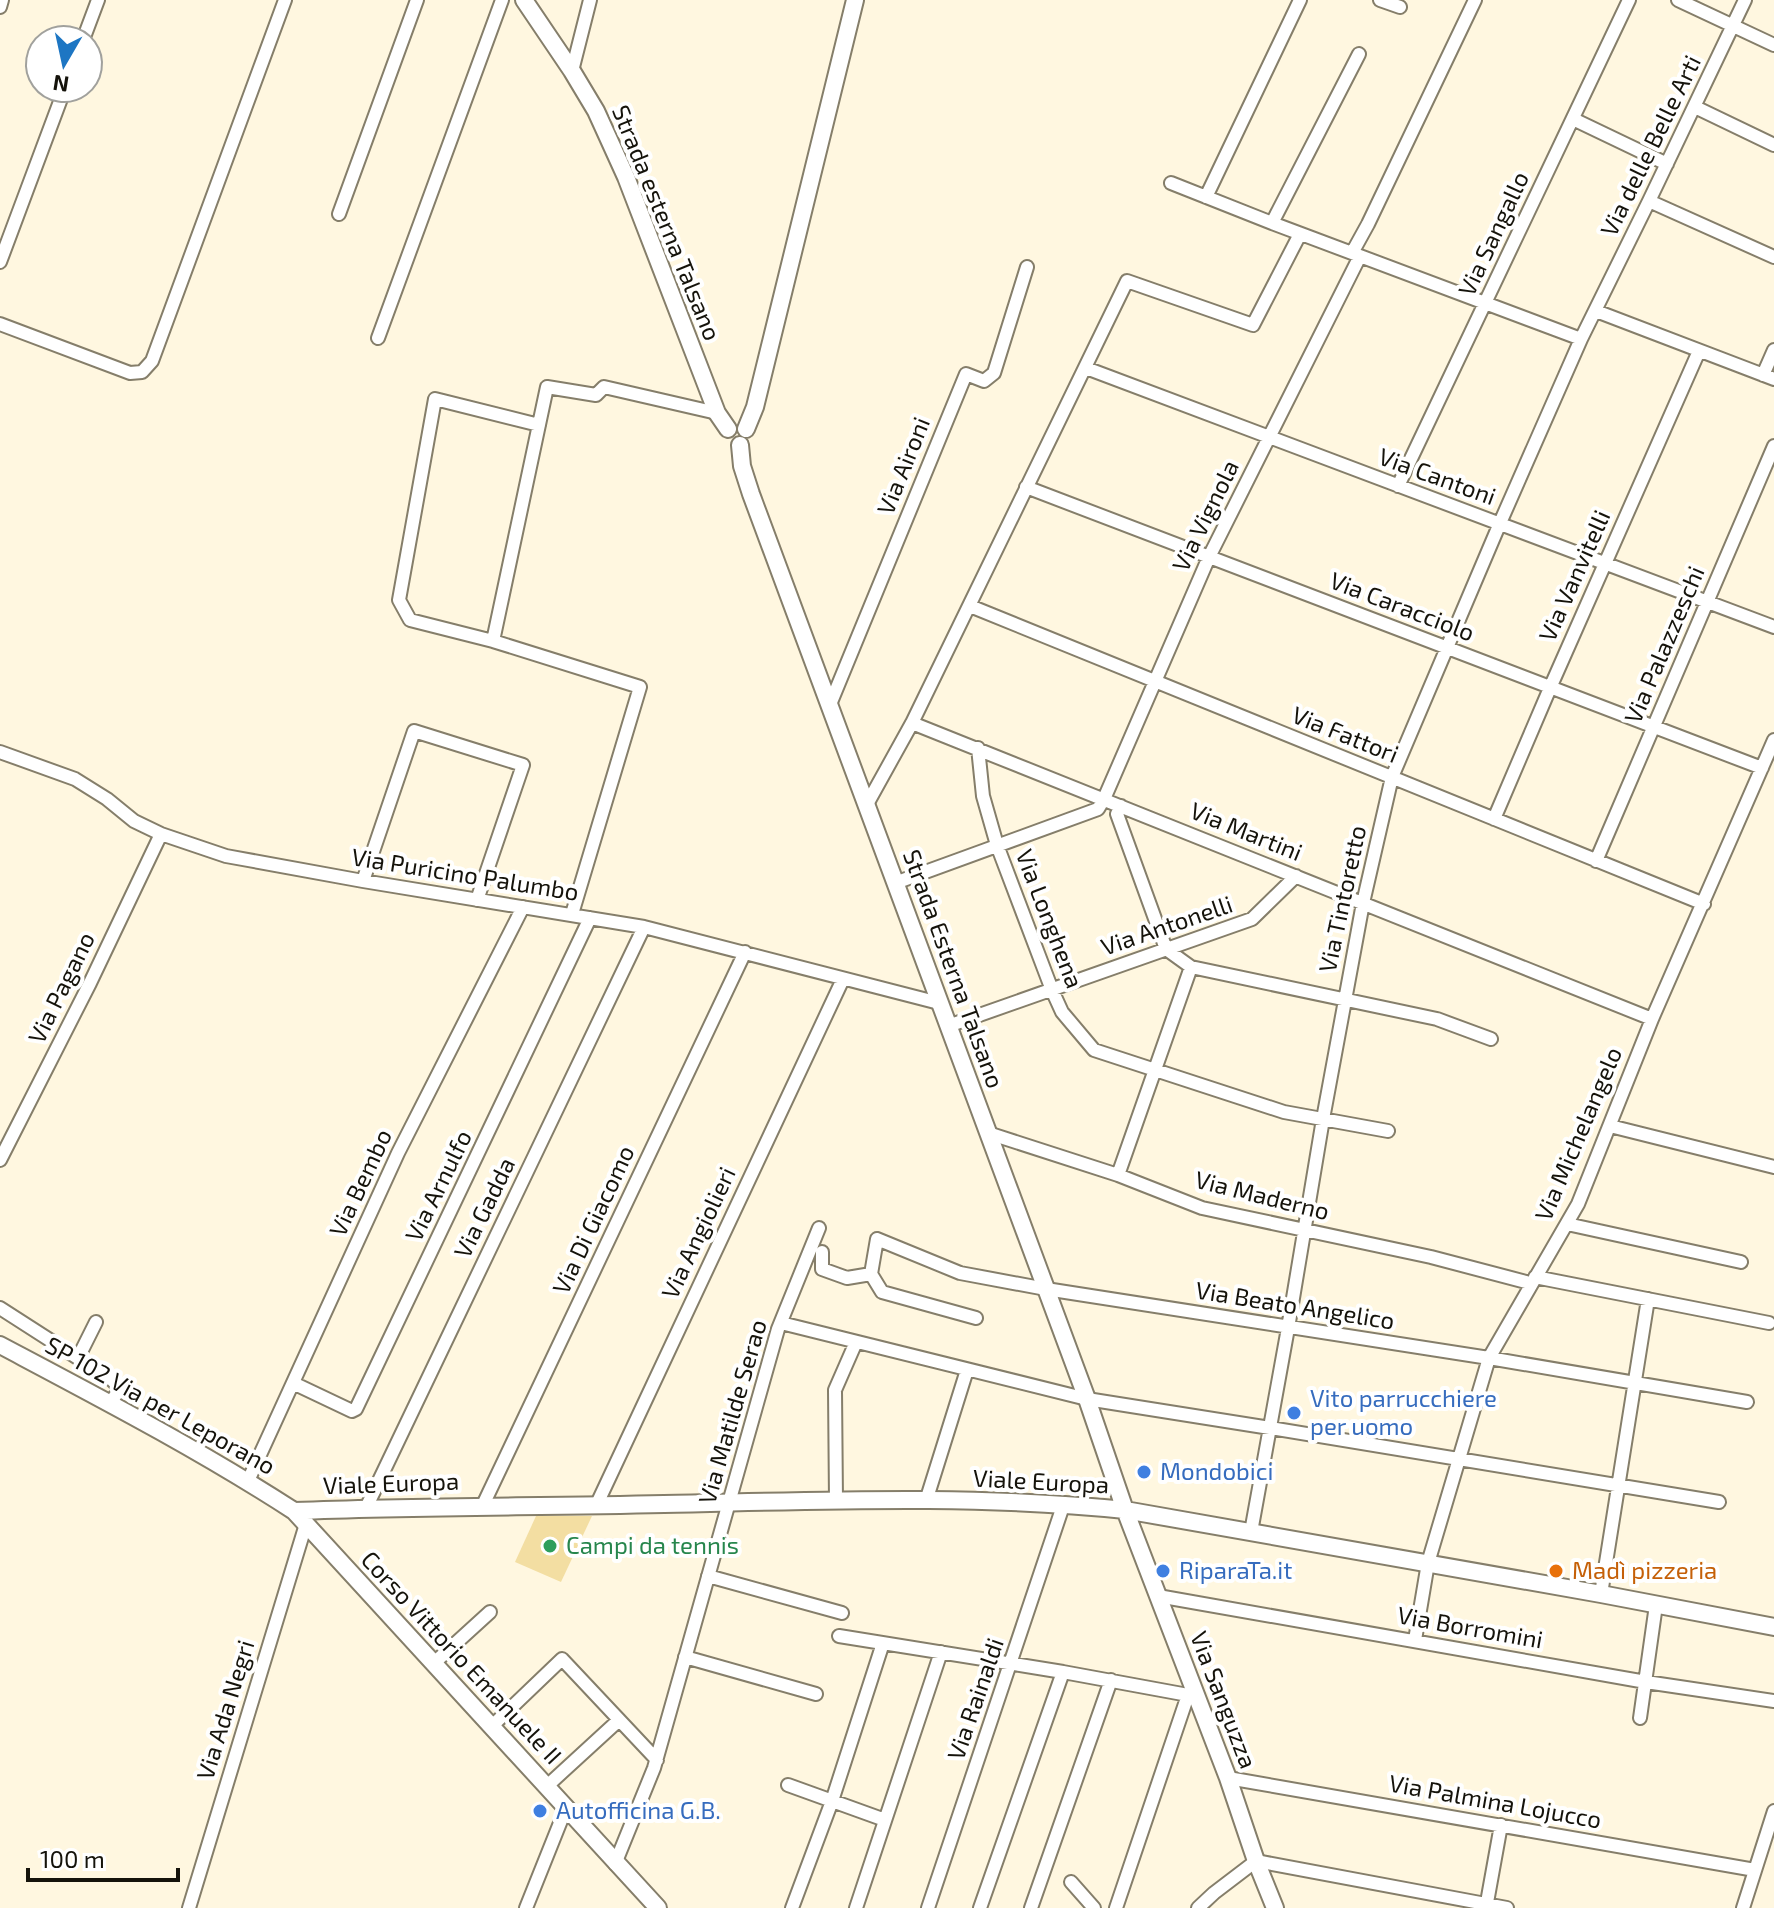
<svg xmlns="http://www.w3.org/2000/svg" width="1774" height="1908" viewBox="0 0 1774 1908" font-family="'Exo 2',sans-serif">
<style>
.green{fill:#f3dea2}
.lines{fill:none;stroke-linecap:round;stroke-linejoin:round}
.street-casing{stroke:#857e6a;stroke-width:16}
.secondary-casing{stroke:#857e6a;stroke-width:20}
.street{stroke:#fff;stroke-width:12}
.secondary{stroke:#fff;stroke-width:16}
.shop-dot{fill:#3f7fe0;stroke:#fff;stroke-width:3}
.leisure-dot{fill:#2e9e5b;stroke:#fff;stroke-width:3}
.food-dot{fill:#e8710a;stroke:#fff;stroke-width:3}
.labels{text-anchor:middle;stroke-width:8;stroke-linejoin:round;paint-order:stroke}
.street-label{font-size:24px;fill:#15130b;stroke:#fff}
.shop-label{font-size:24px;fill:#366cbe;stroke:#fff;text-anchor:start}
.leisure-label{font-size:24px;fill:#27864d;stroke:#fff;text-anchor:start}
.food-label{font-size:24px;fill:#c56008;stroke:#fff;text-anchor:start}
</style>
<rect width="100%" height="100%" fill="#fff7e0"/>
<path class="green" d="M536 1516H592L561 1582 515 1562Z"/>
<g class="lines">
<defs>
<path id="street" d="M1380 0 1400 7
M1678 0 1774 45
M0 7 2 0
M83 40 98 0
M572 71 590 0
M1695 107 1774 145
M1573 119 1667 164
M1171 183 1272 223 1581 339
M1206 197 1300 0
M1649 201 1774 257
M339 214 417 0
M1272 223 1359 54
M1352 253 1368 224 1475 0
M0 262 65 88
M1596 311 1774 379
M0 324 130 373 142 372 152 361 285 0
M378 338 502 0
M1086 368 1774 627
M1763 375 1774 350
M539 425 435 399 399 600 410 620 493 641 640 687 572 914
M1398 486 1629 0
M1026 487 1762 768
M970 606 1704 904
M493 641 547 387 596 395 604 387 717 413
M829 707 966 374 984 381 994 373 1027 267
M912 723 1652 1019
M978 748 983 796 997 845 1052 990 1062 1012 1094 1050 1284 1112 1388 1131
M0 752 75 779 107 799 134 821 161 834 226 856 363 881 644 927 939 1003
M866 806 912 723 1127 281 1253 325 1300 234
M1121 806 1117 814 1166 949 1191 967 1437 1019 1491 1039
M1494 819 1550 688 1699 351
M1596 861 1774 446
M363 881 414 731 523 765 477 900
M895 883 1098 809 1104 799 1209 557 1360 256
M948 1026 1252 919 1296 876
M1610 1126 1774 1167
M988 1133 1118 1175 1202 1208 1431 1257 1530 1283
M0 1160 90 983 161 834
M1118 1175 1191 967
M1567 1224 1741 1262
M822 1252V1269L847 1278 871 1274
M1535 1277 1769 1323
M0 1308 112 1380 118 1386V1392L110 1403
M976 1318 882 1292 871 1274 877 1239 960 1273 1046 1289 1489 1358 1747 1402
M781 1323 1087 1399 1270 1428 1719 1502
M78 1358 96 1322
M293 1383 352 1411 356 1409 590 918
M248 1481 398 1153 523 907
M836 1501 835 1390 856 1342
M926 1501 967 1370
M483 1505 745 952
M596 1506 843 979
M366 1508 644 927
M1251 1532 1288 1328 1323 1119 1363 903 1392 777 1500 523 1581 339 1649 201 1745 0
M708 1576 842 1613
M1601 1594 1648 1299
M1158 1596 1646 1682 1774 1701
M839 1636 1063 1672 1188 1695
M1415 1640 1428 1563 1489 1358 1578 1204 1652 1019 1774 740
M685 1657 816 1694
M434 1663 490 1612
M1640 1718 1656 1605
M491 1727 562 1659 657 1760
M1228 1778 1755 1870
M788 1785 885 1820
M547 1786 619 1720
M615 1864 654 1768 778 1329 819 1228
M1071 1882 1094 1908
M189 1908 306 1524
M526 1908 566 1808
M792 1908 832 1801 883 1643
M856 1908 941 1652
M928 1908 1064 1503
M980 1908 1063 1672
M1031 1908 1111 1680
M1116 1908 1188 1695 1191 1692
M1198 1908 1214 1893 1256 1861 1507 1908
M1486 1908 1501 1825
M1743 1908 1774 1811"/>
<path id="secondary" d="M524 0 572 71 596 111 626 177 717 413 728 429
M746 429 755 407 855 0
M740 445 742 466 751 494 1087 1399 1125 1510 1228 1778 1256 1861 1275 1908
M0 1345C100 1398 200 1450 294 1511L658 1908
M294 1511C418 1506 541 1507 664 1504 817 1501 973 1494 1125 1510L1601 1594 1774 1627"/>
</defs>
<use href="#street" class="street-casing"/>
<use href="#secondary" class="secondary-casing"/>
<use href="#street" class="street"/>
<use href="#secondary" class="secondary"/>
</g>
<g class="shop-dot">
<circle cx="1294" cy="1413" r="8"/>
<circle cx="1144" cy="1472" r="8"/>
<circle cx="1163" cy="1571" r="8"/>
<circle cx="540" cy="1811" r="8"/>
</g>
<circle class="leisure-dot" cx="550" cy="1546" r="8"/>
<circle class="food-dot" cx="1556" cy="1571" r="8"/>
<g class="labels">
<g class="street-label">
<text transform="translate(1651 146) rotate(-64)" y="8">Via delle Belle Arti</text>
<text transform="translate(666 223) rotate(68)" y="8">Strada esterna Talsano</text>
<text transform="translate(1494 234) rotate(-65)" y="8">Via Sangallo</text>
<text transform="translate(904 466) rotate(-68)" y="8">Via Aironi</text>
<text transform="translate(1437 477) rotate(20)" y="8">Via Cantoni</text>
<text transform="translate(1206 516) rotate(-64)" y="8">Via Vignola</text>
<text transform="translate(1575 576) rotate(-66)" y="8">Via Vanvitelli</text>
<text transform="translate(1402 607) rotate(21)" y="8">Via Caracciolo</text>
<text transform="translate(1665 645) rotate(-67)" y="8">Via Palazzeschi</text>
<text transform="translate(1345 735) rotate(22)" y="8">Via Fattori</text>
<text transform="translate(1246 832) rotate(22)" y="8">Via Martini</text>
<text transform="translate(465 875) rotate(9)" y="8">Via Puricino Palumbo</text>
<text transform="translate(1343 899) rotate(-78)" y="8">Via Tintoretto</text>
<text transform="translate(1049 919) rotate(69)" y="8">Via Longhena</text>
<text transform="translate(1167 926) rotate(-19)" y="8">Via Antonelli</text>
<text transform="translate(953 969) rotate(70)" y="8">Strada Esterna Talsano</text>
<text transform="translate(62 988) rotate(-64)" y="8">Via Pagano</text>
<text transform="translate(1579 1134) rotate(-67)" y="8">Via Michelangelo</text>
<text transform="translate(361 1183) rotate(-65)" y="8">Via Bembo</text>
<text transform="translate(439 1186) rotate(-64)" y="8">Via Arnulfo</text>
<text transform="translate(1262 1196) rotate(14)" y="8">Via Maderno</text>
<text transform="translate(485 1208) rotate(-64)" y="8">Via Gadda</text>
<text transform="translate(594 1220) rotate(-65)" y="8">Via Di Giacomo</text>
<text transform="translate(699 1233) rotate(-65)" y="8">Via Angiolieri</text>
<text transform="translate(1295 1306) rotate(9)" y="8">Via Beato Angelico</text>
<text transform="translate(160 1406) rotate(29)" y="8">SP 102 Via per Leporano</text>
<text transform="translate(733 1412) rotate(-74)" y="8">Via Matilde Serao</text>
<text transform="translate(1041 1482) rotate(3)" y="8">Viale Europa</text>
<text transform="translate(391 1484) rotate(-2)" y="8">Viale Europa</text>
<text transform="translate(1470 1628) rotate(10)" y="8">Via Borromini</text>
<text transform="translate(461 1658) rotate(47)" y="8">Corso Vittorio Emanuele II</text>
<text transform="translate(976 1699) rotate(-71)" y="8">Via Rainaldi</text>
<text transform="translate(1223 1700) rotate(69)" y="8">Via Sanguzza</text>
<text transform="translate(226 1710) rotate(-73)" y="8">Via Ada Negri</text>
<text transform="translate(1495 1802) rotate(10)" y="8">Via Palmina Lojucco</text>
</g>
<g class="shop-label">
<text x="1310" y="1407">Vito parrucchiere<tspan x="1310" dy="28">per uomo</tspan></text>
<text x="1160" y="1480">Mondobici</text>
<text x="1179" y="1579">RiparaTa.it</text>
<text x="556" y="1819">Autofficina G.B.</text>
</g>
<g class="leisure-label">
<text x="566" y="1554">Campi da tennis</text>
</g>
<g class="food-label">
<text x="1572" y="1579">Madì pizzeria</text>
</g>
</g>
<g transform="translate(64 64) rotate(189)"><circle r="38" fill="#ffffff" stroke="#a1a19d" stroke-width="2"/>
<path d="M0-6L14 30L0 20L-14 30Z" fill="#1d76c3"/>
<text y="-12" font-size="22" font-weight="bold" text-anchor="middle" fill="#15130b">N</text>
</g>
<path d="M28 1868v12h150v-12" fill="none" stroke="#15130b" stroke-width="4"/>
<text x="40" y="1868" font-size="24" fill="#15130b" stroke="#ffffff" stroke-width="6" paint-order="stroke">100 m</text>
</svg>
